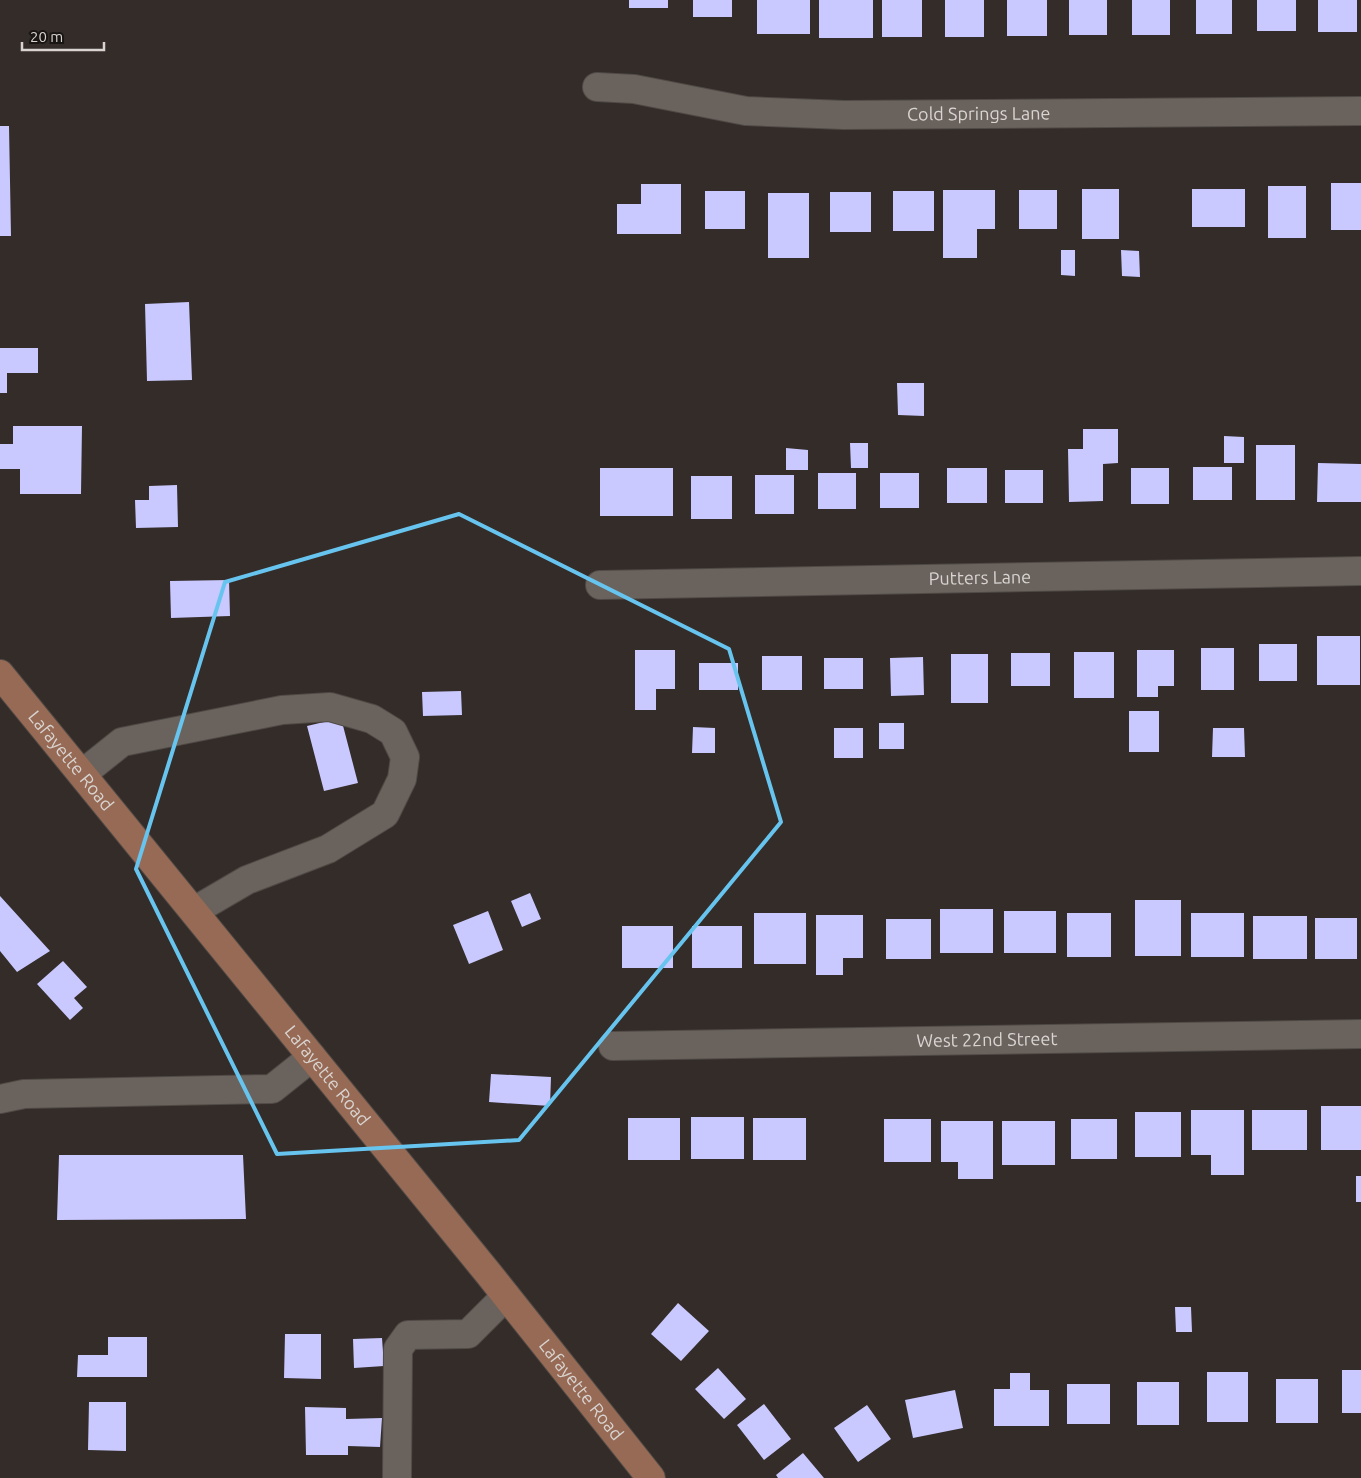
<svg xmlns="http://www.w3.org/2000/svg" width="1361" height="1478" viewBox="0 0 1361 1478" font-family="Ubuntu,sans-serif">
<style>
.building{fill:#c9c8ff}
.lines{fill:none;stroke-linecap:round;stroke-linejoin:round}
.minor-casing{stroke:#504a46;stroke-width:30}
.major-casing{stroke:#504a46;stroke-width:30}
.minor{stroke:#6a635d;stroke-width:28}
.major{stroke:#966a55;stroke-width:28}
.marked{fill:none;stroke:#67c4ef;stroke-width:4;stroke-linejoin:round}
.labels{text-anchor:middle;stroke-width:5;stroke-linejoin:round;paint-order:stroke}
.street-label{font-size:18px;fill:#d9d4d1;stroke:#181513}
</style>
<rect width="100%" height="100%" fill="#332c28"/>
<path class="building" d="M629 0H668V8H629Z
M693 0H732V17H693Z
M757 0H810V34H757Z
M819 0H873V38H819Z
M882 0H922V37H882Z
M945 0H984V37H945Z
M1007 0H1047V36H1007Z
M1069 0H1107V35H1069Z
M1132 0H1170V35H1132Z
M1196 0H1232V34H1196Z
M1257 0H1296V31H1257Z
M1318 0H1357V32H1318Z
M0 126H9L11 236H0Z
M1331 183H1361V230H1331Z
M641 184H681V234H617V204H641Z
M1268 186H1306V238H1268Z
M1082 189H1119V239H1082Z
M1192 189H1245V227H1192Z
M943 190H995V229H977V258H943Z
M1019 190H1057V229H1019Z
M705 191H745V229H705Z
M893 191H934V231H893Z
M830 192H871V232H830Z
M768 193H809V258H768Z
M1061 250H1075V276L1061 275Z
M1121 250 1139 251 1140 277 1122 276Z
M189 302 192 380 147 381 145 304Z
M0 348H38V373H7V393H0Z
M897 383H924V416L898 415Z
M13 426H82L81 494H20V469H0V444H13Z
M1083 429H1118V463L1103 464V501L1069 502 1068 449H1083Z
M1224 436 1244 437V463H1224Z
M850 443H868V468H851Z
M1256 445H1295V500H1256Z
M786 448 808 450V470H786Z
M1318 463 1361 464V502H1317Z
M1193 467H1232V500H1193Z
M600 468H673V516H600Z
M947 468H987V503H947Z
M1131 468H1169V504H1131Z
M1005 470H1043V503H1005Z
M818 473H856V509H818Z
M880 473H919V508H880Z
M755 475H794V514H755Z
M691 476H732V519H691Z
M177 485 178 527 136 528 135 500H149V486Z
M229 580 230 616 171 618 170 581Z
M1317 636H1360V685H1317Z
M1259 644H1297V681H1259Z
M1201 648H1234V690H1201Z
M635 650H675V689H656V710H635Z
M1137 650H1174V686H1158V697H1137Z
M1074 652H1114V698H1074Z
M1011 653H1050V686H1011Z
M951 654H988V703H951Z
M762 656H802V690H762Z
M923 657 924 695 891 696 890 658Z
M824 658H863V689H824Z
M699 663H738V690H699Z
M461 691 462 715 423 716 422 692Z
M1129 711H1159V752H1129Z
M341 718 358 783 324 791 307 726Z
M879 723H904V749H879Z
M693 727 715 728V753H692Z
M834 728H863V758H834Z
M1213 728H1244L1245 757H1212Z
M530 893 541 919 522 927 511 901Z
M0 896 50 951 17 972 0 951Z
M1135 900H1181V956H1135Z
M940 909H993V953H940Z
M488 911 503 950 469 964 453 925Z
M1004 911H1056V953H1004Z
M754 913H806V964H754Z
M1067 913H1111V957H1067Z
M1191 913H1244V957H1191Z
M816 915H863V958H843V975H816Z
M1253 916H1307V959H1253Z
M1315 918H1357V959H1315Z
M886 919H931V959H886Z
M622 926H673V968H622Z
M692 926H742V968H692Z
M63 961 87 987 74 998 83 1008 70 1020 37 984Z
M491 1074 551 1077 550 1106 489 1102Z
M1321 1106H1361V1150H1321Z
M1191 1110H1244V1175H1211V1155H1191Z
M1252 1110H1307V1150H1252Z
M1135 1112H1181V1157H1135Z
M691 1117H744V1159H691Z
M628 1118H680V1160H628Z
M753 1118H806V1160H753Z
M884 1119H931V1162H884Z
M1071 1119H1117V1159H1071Z
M941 1121H993V1179H958V1162H941Z
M1002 1121H1055V1165H1002Z
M59 1155H243L246 1219 57 1220Z
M1356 1176H1361V1202H1356Z
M678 1303 709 1331 681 1361 651 1334Z
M1175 1307H1191L1192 1332H1176Z
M285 1334H321V1379L284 1378Z
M108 1337H147V1377H77L78 1355H108Z
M382 1338 384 1366 354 1368 353 1339Z
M718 1368 746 1399 724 1419 695 1389Z
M1342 1370H1361V1413H1342Z
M1207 1372H1248V1422H1207Z
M1010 1373H1030V1390H1049V1426H994V1389H1010Z
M1276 1379H1318V1423H1276Z
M1137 1382H1179V1425H1137Z
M1067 1384H1110V1424H1067Z
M955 1390 963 1428 913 1438 905 1400Z
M89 1402H126V1451L88 1450Z
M764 1404 791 1439 764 1460 737 1425Z
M867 1405 891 1439 858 1462 834 1428Z
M305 1407 346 1408V1419L382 1418 380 1447 348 1446V1455H306Z
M803 1453 824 1478H778L776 1475Z"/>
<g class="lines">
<defs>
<g id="minor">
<path id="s1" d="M597 87 634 89 746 111 844 115 1361 111"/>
<path id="s2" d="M600 585 1361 571"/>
<path d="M82 774 122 742 282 710 330 707 372 719 393 732 405 757 402 779 385 814 328 849 247 880 194 911"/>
<path id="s3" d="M613 1046 1361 1034"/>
<path d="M0 1099 24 1094 272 1089 312 1057"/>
<path d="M397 1478 398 1349 408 1335 468 1334 506 1296"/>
</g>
<g id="major">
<path id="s4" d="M0 674 488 1273 651 1478"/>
</g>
</defs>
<use href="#minor" class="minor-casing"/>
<use href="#major" class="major-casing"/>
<use href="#minor" class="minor"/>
<use href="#major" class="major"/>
</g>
<path class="marked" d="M459 514 729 649 781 822 519 1140 277 1154 136 869 225 582Z"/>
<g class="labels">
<g class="street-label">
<text dy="6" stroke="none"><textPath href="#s1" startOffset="384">Cold Springs Lane</textPath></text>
<text dy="6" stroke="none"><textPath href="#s2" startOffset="380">Putters Lane</textPath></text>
<text dy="6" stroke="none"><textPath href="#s4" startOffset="112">Lafayette Road</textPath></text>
<text dy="6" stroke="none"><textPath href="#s3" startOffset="374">West 22nd Street</textPath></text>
<text dy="6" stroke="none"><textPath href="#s4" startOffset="518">Lafayette Road</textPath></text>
<text dy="6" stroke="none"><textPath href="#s4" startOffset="922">Lafayette Road</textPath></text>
</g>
</g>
<path d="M22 42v8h82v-8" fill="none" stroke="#d9d4d1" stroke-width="2.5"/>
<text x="30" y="42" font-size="15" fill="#d9d4d1" stroke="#181513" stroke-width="4" paint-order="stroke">20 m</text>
</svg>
